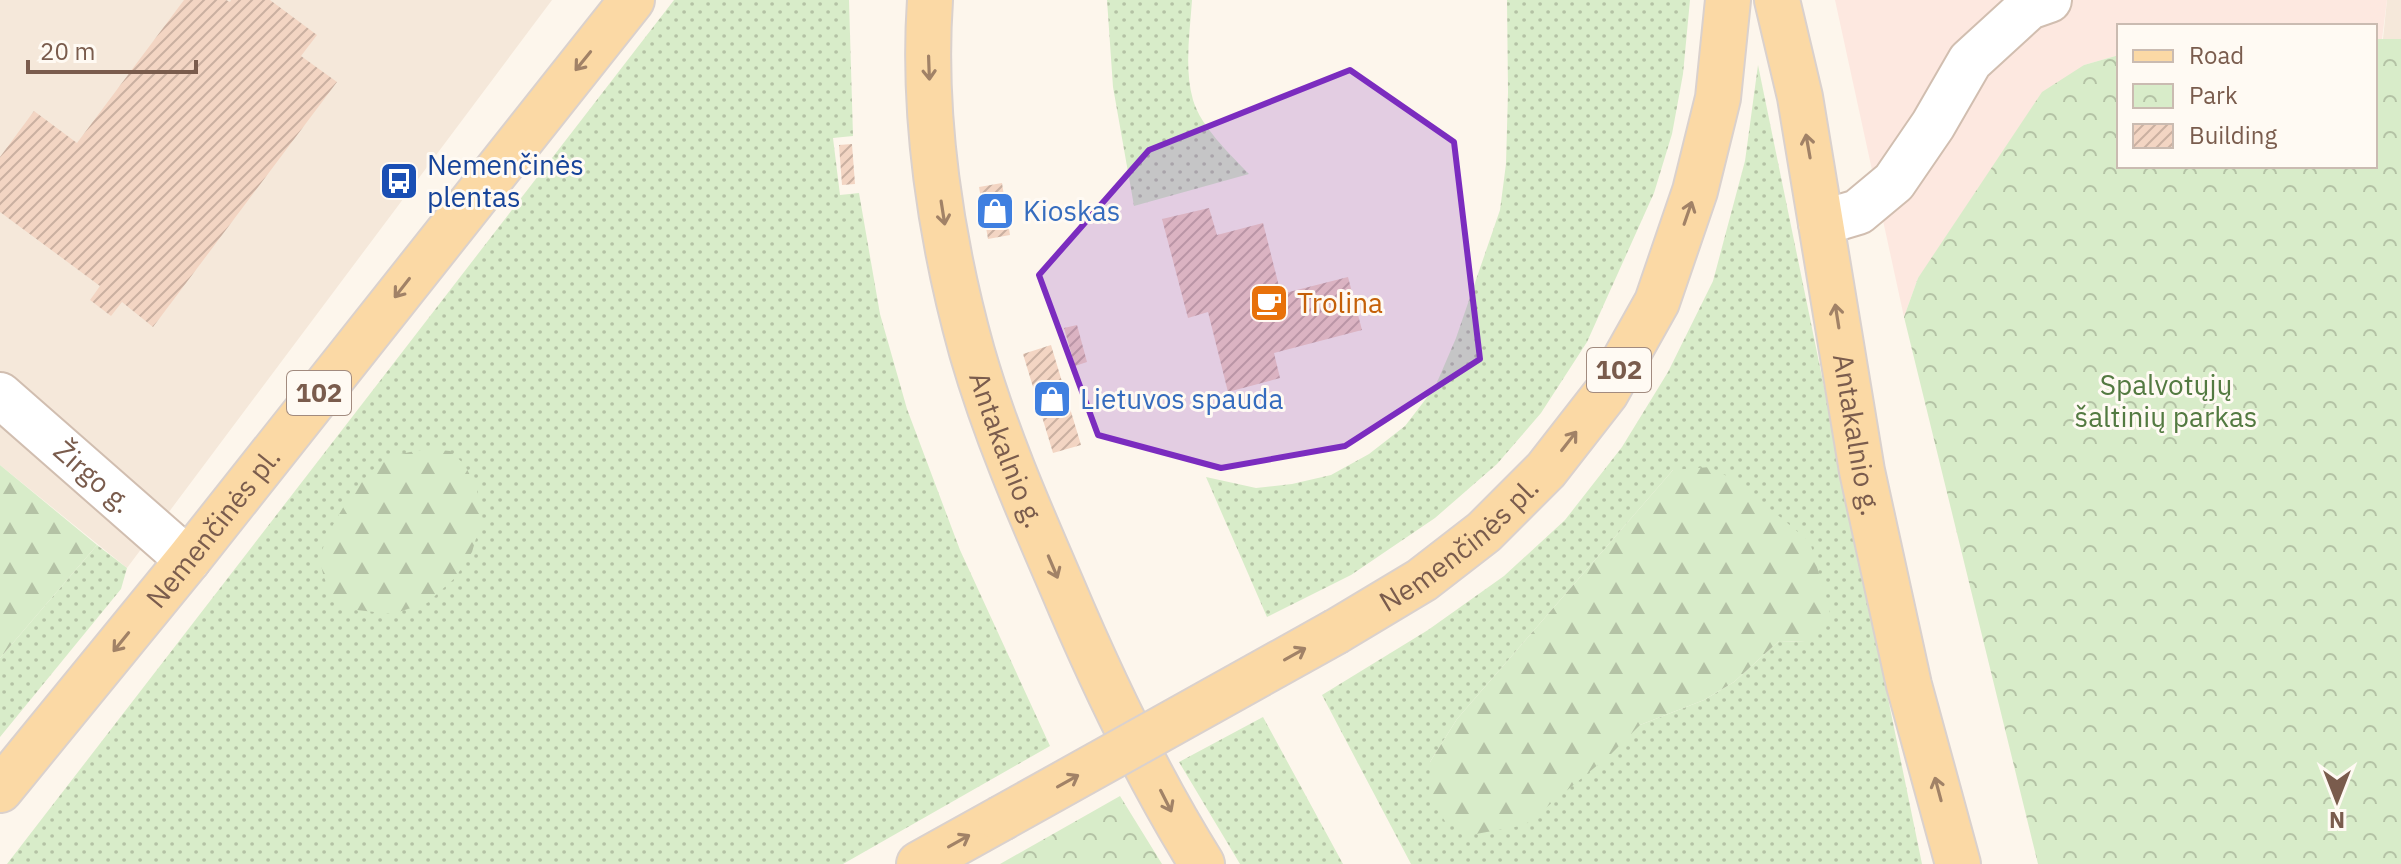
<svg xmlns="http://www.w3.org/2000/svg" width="2401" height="864" viewBox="0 0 2401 864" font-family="'IBM Plex Sans',sans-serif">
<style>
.residential{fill:#f5e8da}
.commercial{fill:#fde8e0}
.grass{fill:url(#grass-dots);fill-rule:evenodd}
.forest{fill:url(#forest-firs)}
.park{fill:url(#park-crowns)}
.building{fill:url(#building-hatch)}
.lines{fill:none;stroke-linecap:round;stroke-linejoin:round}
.minor-casing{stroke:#d1beb0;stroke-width:48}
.major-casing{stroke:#dad1cd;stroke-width:48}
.minor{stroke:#fff;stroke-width:44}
.major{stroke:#fbd9a5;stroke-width:44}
.major-bridge-casing{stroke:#dad1cd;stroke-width:48;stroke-linecap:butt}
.major-bridge{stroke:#fbd9a5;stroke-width:44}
.oneway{stroke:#a18267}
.marked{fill:#7b2cbf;fill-opacity:0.2;stroke:#7b2cbf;stroke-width:6;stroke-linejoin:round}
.labels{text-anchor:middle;stroke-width:6;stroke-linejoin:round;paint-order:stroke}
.shield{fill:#fffaf3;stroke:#a28b7f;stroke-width:2}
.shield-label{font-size:26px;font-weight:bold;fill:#7a5c4d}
.transit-label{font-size:28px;fill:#164399;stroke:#fffaf3;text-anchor:start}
.shop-label{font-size:28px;fill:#366cbe;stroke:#fffaf3;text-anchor:start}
.food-label{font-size:28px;fill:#c56008;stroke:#fffaf3;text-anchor:start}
.park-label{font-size:28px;fill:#537a41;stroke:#fffaf3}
.street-label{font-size:28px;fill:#7a5c4d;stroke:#fffaf3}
</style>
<defs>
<pattern id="grass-dots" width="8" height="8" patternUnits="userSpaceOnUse" patternTransform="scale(2)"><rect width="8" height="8" fill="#d8ecc9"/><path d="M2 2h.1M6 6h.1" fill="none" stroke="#b4c2a5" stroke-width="1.8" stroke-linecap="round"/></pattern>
<pattern id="forest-firs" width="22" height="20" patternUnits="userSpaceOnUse" patternTransform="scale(2)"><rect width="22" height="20" fill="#d8ecc9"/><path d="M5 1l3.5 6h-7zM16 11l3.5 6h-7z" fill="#b4c2a5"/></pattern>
<pattern id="park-crowns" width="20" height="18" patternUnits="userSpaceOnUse" patternTransform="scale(2)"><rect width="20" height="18" fill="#d8ecc9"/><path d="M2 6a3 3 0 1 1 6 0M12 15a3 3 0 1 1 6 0" fill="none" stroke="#b4c2a5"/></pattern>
<pattern id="building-hatch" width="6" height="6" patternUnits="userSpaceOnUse" patternTransform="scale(2)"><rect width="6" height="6" fill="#f3d5c3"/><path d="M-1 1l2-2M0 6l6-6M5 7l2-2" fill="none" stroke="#cab0a1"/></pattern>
</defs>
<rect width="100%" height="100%" fill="#fdf6ec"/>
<path class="residential" d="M0 0H552L127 568 0 465Z
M2387 0H2401V39H2383Z"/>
<path class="commercial" d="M1835 0H2387L2382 39H2375V26H2119V55L2084 65 1918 278 1904 317Z"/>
<path class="grass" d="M674 0H849L853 136 833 138 840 195 859 193 880 314 907 409 960 550 1050 746 843 864H7Z
M1107 0H1192C1190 32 1184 68 1193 100 1201 127 1230 154 1249 174L1134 206 1113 87Z
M1507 0H1690L1683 74 1672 134 1654 193 1587 342 1541 413 1497 464 1435 518 1351 575 1267 617 1206 477 1256 488 1292 484 1331 475 1369 454 1405 426 1435 387 1456 338 1500 210 1506 164 1508 92Z
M1758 65 1922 864H1411L1322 695 1428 630 1504 576 1565 520 1622 447 1668 372 1713 281 1745 161ZM1673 470 1805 642 1779 641 1734 682 1704 700 1640 725 1430 762 1457 719Z
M97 545 127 568 121 589 0 737V658Z
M1263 717 1343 864H1240L1179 762Z"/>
<path class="forest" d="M427 449 450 451 464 464 477 488 480 525 472 552 455 578 427 603 392 614 357 610 337 604C329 590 320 574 321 557 324 531 366 466 391 457 402 453 416 451 427 449Z
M0 465 97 545 0 658Z
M1710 467 1738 482 1810 542 1832 620 1805 642 1779 641 1734 682 1704 700 1640 725 1611 754 1525 825 1476 834 1446 823 1429 795 1430 762 1457 719 1673 470Z"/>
<path class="park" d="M2375 39H2401V864H2038L1904 317 1918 278 2042 92 2084 65 2119 55V166H2375Z
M1120 796 1162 864H1000Z"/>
<path class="building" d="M184 0H226L230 2 231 0H270L317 35 301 56 337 82 153 327 122 302 111 316 90 300 100 286 0 212V157L34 111 77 143Z
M852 144 855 184 842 185 839 145Z
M1002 183 1010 235 988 239 979 187Z
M1209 208 1217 235 1263 223 1281 294 1348 277 1362 330 1274 353 1280 378 1228 392 1208 312 1188 318 1162 219Z
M1077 325 1087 362 1075 366 1064 328Z
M1051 345 1081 445 1053 453 1023 354Z"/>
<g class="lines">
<defs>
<g id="minor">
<path d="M1821 223 1858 212 1894 182 1933 125 1970 61 2029 7 2049 0"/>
<path id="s1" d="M0 395 188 560"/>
</g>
<g id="major">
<path id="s2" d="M930 0C922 116 941 241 972 352 995 432 1028 508 1061 584 1101 679 1147 776 1202 864"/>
<path id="s3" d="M1777 0 1800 97 1862 471 1909 685 1958 864"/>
<path id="s4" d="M1337 631 1422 580 1484 532 1546 470 1606 393 1657 302 1695 191 1718 98 1728 0"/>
<path id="s5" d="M0 790 188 560 632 0"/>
<path d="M919 864 1000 819"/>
</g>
</defs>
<use href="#minor" class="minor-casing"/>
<use href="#major" class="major-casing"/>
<use href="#minor" class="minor"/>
<use href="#major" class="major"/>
<defs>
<path id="major-bridge" d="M1000 819 1337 631"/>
</defs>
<use href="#major-bridge" class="major-bridge-casing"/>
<use href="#major-bridge" class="major-bridge"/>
</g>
<defs><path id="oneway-shaft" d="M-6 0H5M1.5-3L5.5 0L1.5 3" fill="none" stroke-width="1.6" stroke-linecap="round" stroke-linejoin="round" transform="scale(2)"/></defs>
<g class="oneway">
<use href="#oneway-shaft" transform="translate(583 61) rotate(129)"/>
<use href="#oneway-shaft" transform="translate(929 68) rotate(88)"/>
<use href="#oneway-shaft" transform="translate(1808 146) rotate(-100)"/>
<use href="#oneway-shaft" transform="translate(943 213) rotate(81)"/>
<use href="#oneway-shaft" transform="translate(1688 213) rotate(-71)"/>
<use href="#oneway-shaft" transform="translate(402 288) rotate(128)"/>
<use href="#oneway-shaft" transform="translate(1837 316) rotate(-99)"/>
<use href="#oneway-shaft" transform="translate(1569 441) rotate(-52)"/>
<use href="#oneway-shaft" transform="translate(1053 567) rotate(67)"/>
<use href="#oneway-shaft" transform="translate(121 642) rotate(129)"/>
<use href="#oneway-shaft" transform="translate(1295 654) rotate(-29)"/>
<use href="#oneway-shaft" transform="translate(1068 781) rotate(-29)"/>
<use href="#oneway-shaft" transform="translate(1938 789) rotate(-105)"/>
<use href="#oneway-shaft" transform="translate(1166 801) rotate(63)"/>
<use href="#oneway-shaft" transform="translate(959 841) rotate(-29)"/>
</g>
<path class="marked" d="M1350 70 1454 142 1480 359 1345 446 1221 468 1098 435 1039 275 1149 150Z"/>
<defs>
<symbol id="bus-square" viewBox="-11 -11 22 22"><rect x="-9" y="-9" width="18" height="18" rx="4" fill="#1a4fb4" stroke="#fffaf3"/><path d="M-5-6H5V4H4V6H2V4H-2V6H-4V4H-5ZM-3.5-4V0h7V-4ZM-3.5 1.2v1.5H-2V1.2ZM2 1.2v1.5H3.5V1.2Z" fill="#fff"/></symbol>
<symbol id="shop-square" viewBox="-11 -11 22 22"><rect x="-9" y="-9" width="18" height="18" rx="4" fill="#3f7fe0" stroke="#fffaf3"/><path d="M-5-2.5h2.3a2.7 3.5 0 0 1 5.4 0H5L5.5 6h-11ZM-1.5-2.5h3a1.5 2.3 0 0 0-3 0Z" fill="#fff"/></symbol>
<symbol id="cafe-square" viewBox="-11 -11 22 22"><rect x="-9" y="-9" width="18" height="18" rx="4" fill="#e8710a" stroke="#fffaf3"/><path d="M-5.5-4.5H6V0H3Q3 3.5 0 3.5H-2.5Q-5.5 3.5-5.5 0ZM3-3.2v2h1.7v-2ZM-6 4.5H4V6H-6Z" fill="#fff"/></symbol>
</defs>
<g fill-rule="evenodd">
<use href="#bus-square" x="377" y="159" width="44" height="44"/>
<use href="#shop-square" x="973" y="189" width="44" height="44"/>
<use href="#cafe-square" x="1247" y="281" width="44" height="44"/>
<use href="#shop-square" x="1030" y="377" width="44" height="44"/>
</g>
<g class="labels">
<g class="shield">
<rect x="1587" y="348" width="64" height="44" rx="6"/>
<rect x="287" y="371" width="64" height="44" rx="6"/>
</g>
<g class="shield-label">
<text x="1619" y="379">102</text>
<text x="319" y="402">102</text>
</g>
<g class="transit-label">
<text x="427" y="175">Nemenčinės<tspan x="427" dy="32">plentas</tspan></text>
</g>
<g class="shop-label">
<text x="1023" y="221">Kioskas</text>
<text x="1080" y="409">Lietuvos spauda</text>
</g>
<g class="food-label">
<text x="1297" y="313">Trolina</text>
</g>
<g class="park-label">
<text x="2166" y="395">Spalvotųjų<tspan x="2166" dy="32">šaltinių parkas</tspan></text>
</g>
<g class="street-label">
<text dy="10" stroke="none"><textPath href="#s3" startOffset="442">Antakalnio g.</textPath></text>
<text dy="10" stroke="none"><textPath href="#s2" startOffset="460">Antakalnio g.</textPath></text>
<text dy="10" stroke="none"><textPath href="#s1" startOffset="124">Žirgo g.</textPath></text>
<text dy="10" stroke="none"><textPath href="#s5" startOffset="338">Nemenčinės pl.</textPath></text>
<text dy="10" stroke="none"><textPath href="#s4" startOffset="150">Nemenčinės pl.</textPath></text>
</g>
</g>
<rect x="2117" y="24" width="260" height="144" fill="#fffaf3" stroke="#cabbb1" stroke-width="2"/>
<rect x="2133" y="50" width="40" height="12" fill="#fbd9a5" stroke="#cabbb1" stroke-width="2"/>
<text x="2189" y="64" font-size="24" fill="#7a5c4d">Road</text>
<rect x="2133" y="84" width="40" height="24" fill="url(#park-crowns)" stroke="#cabbb1" stroke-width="2"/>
<text x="2189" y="104" font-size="24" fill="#7a5c4d">Park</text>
<rect x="2133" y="124" width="40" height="24" fill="url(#building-hatch)" stroke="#cabbb1" stroke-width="2"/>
<text x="2189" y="144" font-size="24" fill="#7a5c4d">Building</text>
<g transform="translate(2337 800) rotate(180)" stroke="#fffaf3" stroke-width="6" paint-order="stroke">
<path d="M0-6L14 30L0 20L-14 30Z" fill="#7a5c4d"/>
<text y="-12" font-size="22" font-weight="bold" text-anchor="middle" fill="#7a5c4d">N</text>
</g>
<path d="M28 60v12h168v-12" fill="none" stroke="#7a5c4d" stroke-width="4"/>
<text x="40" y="60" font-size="24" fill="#7a5c4d" stroke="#fffaf3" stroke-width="6" paint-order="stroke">20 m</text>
</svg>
